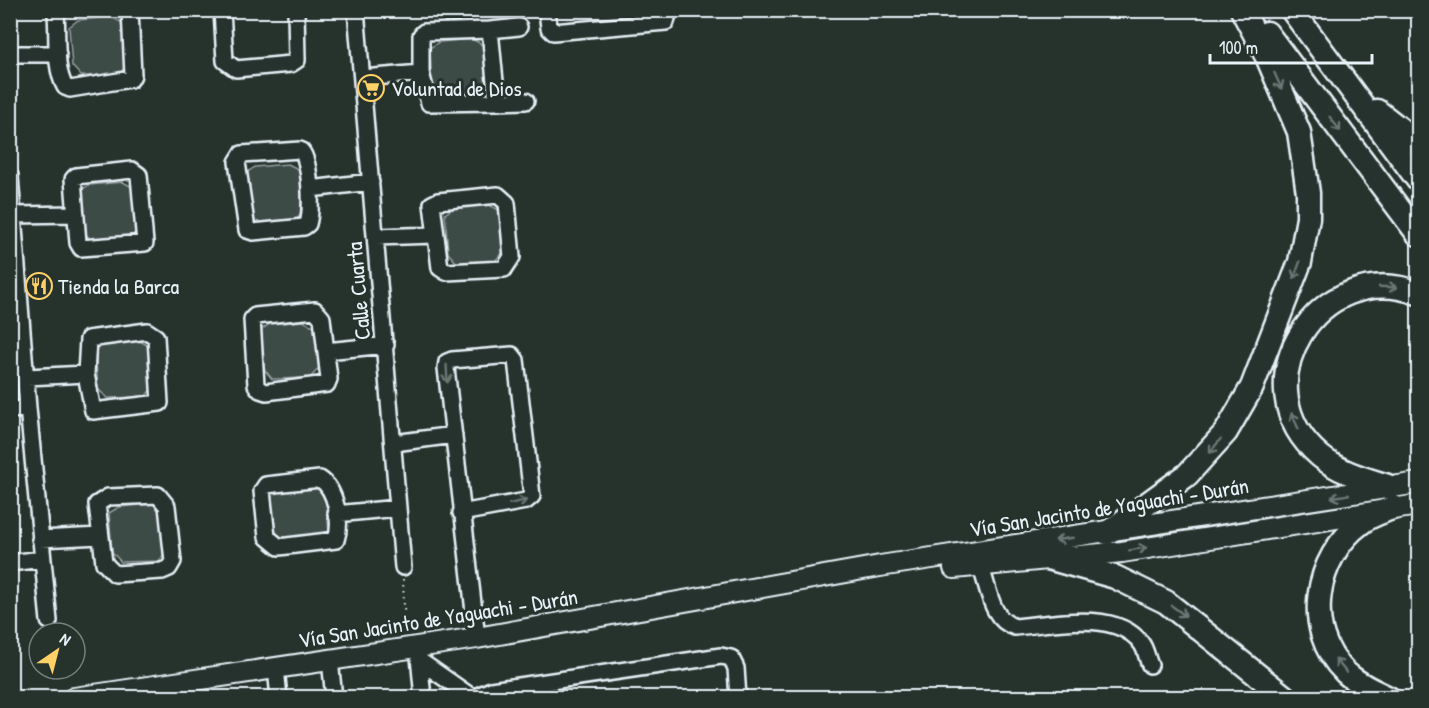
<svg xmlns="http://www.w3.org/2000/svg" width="1429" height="708" viewBox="0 0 1429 708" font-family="'Patrick Hand',sans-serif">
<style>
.green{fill:#3e4b47;stroke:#939ea0;stroke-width:1.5}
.building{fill:#505c59;stroke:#e8f1f8;stroke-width:1.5}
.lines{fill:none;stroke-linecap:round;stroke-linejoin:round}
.minor-casing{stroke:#e8f1f8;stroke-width:20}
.major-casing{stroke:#e8f1f8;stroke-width:24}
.highway-casing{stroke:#e8f1f8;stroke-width:27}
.path{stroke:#e8f1f8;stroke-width:2;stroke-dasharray:1.5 4.5;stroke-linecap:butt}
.minor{stroke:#26332d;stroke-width:15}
.major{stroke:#26332d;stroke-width:20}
.highway{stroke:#26332d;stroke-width:22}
.oneway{stroke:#6a7674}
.labels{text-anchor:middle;stroke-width:6;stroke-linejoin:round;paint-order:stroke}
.poi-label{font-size:22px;fill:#e8f1f8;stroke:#26332d;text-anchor:start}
.street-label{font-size:22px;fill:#e8f1f8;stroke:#26332d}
</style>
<rect width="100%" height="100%" fill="#26332d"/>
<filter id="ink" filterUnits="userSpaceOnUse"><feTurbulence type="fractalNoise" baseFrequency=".0167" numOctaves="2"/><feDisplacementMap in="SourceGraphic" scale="12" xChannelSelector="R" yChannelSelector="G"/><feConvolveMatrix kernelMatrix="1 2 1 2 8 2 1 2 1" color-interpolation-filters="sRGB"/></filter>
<g filter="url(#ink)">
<path class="green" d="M111 17 123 23 127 65 118 75 81 76 72 66 69 27 78 20Z
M472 39 483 45 487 86 479 96 441 98 432 88 430 48 439 42Z
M288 164 300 170 304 211 295 221 257 222 251 218 246 173 255 167Z
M123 182 134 188 138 229 129 239 92 241 83 231 80 191 89 185Z
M487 204 499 210 503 252 494 262 457 263 448 253 445 214 454 208Z
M303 321 315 327 319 368 310 378 272 379 264 369 261 330 270 324Z
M138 340 149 346 153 387 145 397 107 398 98 389 95 349 105 343Z
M313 484 325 490 329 531 326 535 283 542 274 532 271 493 274 490Z
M152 504 163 510 167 551 159 561 121 562 112 552 109 513 119 507Z"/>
<path class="building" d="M45 279 46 292 36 293 34 280Z"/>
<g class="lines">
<defs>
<path id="minor" d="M60 10 56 14C58 37 54 67 65 87L70 89 131 79 133 75 130 10
M222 10 225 61 236 69 291 64 297 60 296 10
M356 10 403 567
M547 10 549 28 553 32 666 22 669 10
M490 30 497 102 429 103 421 73V35L424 32Z
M490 30 519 27
M10 54H58
M363 78 421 73
M497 102 526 101
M300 150C311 157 312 211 308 224L304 227 253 232 247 230 237 162 242 154Z
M132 170 139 175 145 243 81 248 78 243 73 179 76 176Z
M10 176 28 408 49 621
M310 189 371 182
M498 195 507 203 512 257 504 269 446 272 440 268 432 204 438 201Z
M14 215 76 214
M376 237 434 235
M315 310 322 318 329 379 327 384 266 392 260 390 256 385 252 319 255 316Z
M147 331 156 337 160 403 93 411 86 374 88 339Z
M326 351 386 345
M27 377 86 374
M10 410 28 408
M394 443 454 435
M320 479C336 489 342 522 336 540L279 547 267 537 262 491 266 485Z
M158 495 167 506 173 561 169 568 162 571 115 574 104 563 97 504 108 497Z
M461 513 526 501 532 496 516 360 512 355 452 360 447 362 446 368 477 638
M336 514 398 508
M40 539 100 536
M10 563 42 559
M980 565C989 587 990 620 1015 627 1050 624 1116 609 1141 643 1146 649 1147 659 1150 665
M419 657 423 698
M330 660 334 698
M420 661 473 698 491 690 721 656 731 658 736 668 738 698
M276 668 279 698"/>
<path id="major" d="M954 568 1122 552 1418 505
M74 698 477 638 880 566 1418 483"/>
<path id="highway" d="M1292 10 1418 180
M1267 33 1418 234
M1377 111 1418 143
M1391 487C1366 479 1340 473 1320 456 1237 386 1319 256 1418 293
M1107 533 1187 475 1226 432 1252 387 1300 262 1308 218V193L1299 132 1268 59 1242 10
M1048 558 1115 577 1166 602 1286 698
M1389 698C1373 691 1358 684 1345 672 1302 630 1315 557 1361 523 1370 515 1383 512 1394 507"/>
</defs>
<use href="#minor" class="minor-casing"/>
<use href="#major" class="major-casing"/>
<use href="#highway" class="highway-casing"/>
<path class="path" d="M403 579 405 633"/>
<use href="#minor" class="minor"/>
<use href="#major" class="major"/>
<use href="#highway" class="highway"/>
</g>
<defs><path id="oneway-shaft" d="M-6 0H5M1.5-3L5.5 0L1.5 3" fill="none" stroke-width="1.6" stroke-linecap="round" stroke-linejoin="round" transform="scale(1.5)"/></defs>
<g class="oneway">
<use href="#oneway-shaft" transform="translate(1278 81) rotate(66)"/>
<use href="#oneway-shaft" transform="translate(1335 124) rotate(53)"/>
<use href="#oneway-shaft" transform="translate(1297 270) rotate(110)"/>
<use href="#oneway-shaft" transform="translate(1388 287) rotate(2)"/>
<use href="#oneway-shaft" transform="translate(447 374) rotate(87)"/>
<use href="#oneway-shaft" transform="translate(1295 421) rotate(-114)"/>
<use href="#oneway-shaft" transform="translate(1215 446) rotate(128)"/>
<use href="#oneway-shaft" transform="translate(1340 496) rotate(170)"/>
<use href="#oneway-shaft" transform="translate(518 502) rotate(-12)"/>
<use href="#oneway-shaft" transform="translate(1064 539) rotate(172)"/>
<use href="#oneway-shaft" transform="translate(1138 549) rotate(-9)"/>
<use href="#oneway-shaft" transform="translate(1179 611) rotate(36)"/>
<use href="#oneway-shaft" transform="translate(1341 666) rotate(-130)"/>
</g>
</g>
<defs>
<symbol id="supermarket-ring" viewBox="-11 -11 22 22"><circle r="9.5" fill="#26332d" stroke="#ffd166" stroke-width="1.5"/><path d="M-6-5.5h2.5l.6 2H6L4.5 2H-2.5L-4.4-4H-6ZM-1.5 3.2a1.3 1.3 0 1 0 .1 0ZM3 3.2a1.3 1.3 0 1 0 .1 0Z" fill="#ffd166"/></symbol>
<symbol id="restaurant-ring" viewBox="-11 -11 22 22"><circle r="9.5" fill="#26332d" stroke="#ffd166" stroke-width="1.5"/><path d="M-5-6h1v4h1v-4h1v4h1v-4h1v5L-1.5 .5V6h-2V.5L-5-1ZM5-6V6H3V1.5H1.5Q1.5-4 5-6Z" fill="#ffd166"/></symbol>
</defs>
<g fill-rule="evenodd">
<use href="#supermarket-ring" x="356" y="73" width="30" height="30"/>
<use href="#restaurant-ring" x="24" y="271" width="30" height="30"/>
</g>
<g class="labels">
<g class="poi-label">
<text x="391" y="96">Voluntad de Dios</text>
<text x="58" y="294">Tienda la Barca</text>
</g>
<g class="street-label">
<text transform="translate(358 291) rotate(-95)" y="8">Calle Cuarta</text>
<text transform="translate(1109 507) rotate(-9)" y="8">Vía San Jacinto de Yaguachi - Durán</text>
<text transform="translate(438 618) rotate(-9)" y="8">Vía San Jacinto de Yaguachi - Durán</text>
</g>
</g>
<rect width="1429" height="708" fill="none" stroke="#26332d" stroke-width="36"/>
<rect x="18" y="18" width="1393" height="672" fill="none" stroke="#e8f1f8" stroke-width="2" filter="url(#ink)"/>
<g transform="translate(57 651) rotate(35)"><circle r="28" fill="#26332d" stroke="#747f7e" stroke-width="1.5"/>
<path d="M0-4.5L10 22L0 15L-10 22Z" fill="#ffd166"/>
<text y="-9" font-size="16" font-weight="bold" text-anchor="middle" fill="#e8f1f8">N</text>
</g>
<path d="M1210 54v9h162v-9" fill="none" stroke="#e8f1f8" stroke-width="3"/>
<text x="1219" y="54" font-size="18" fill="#e8f1f8" stroke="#26332d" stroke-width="4.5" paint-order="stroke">100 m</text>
</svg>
